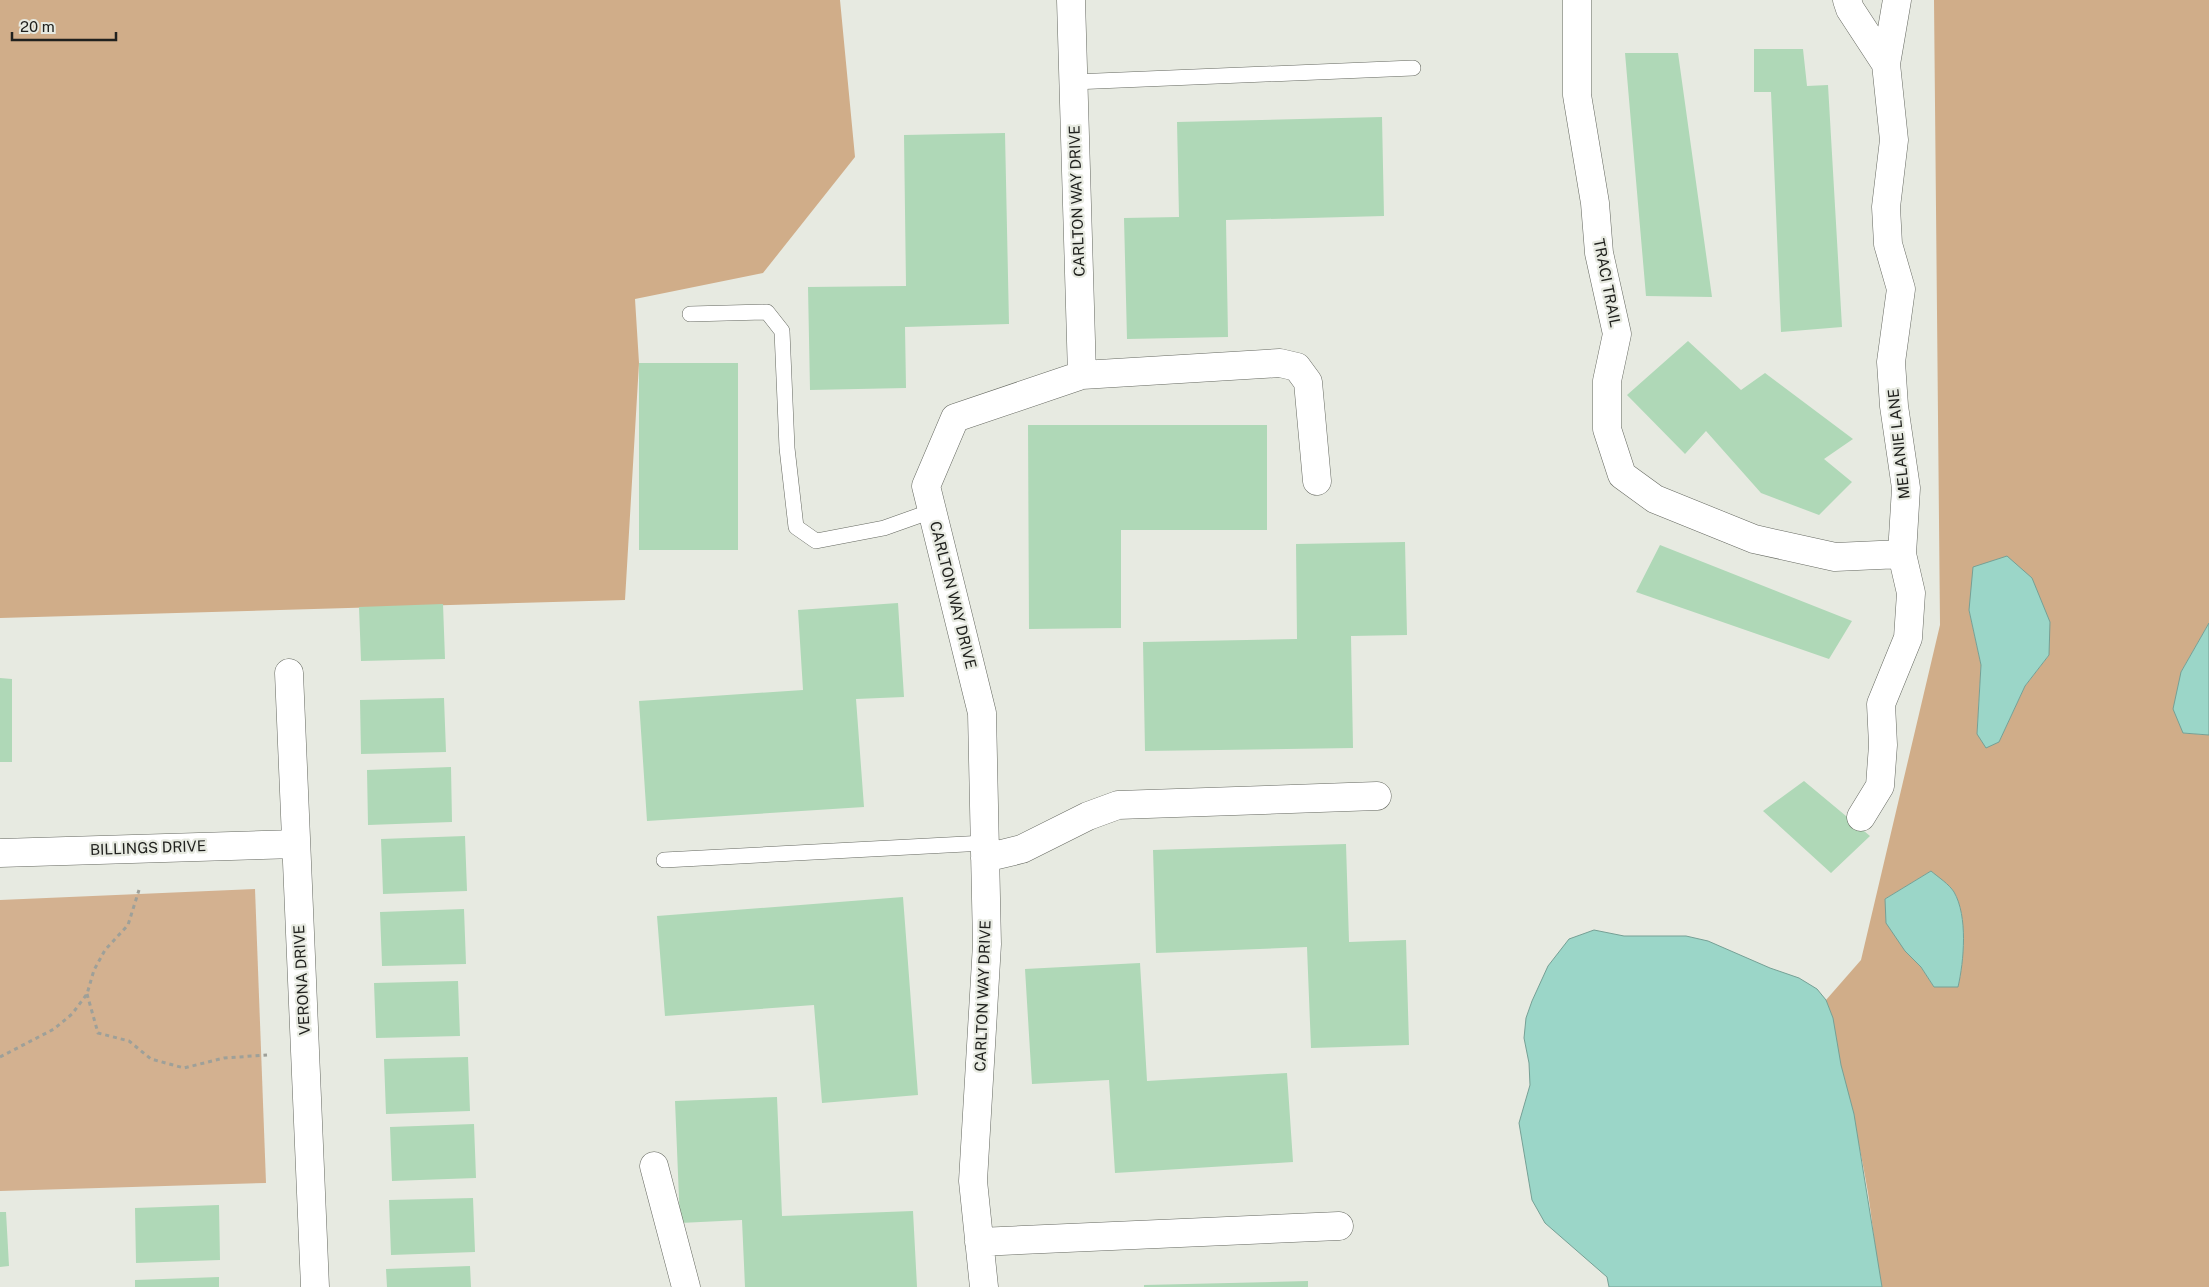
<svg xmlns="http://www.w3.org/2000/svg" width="2209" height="1287" viewBox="0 0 2209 1287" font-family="'Public Sans',sans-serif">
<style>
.green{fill:#d3b190}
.forest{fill:#d0ad89;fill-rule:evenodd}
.water{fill:#9bd6c8;stroke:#76a095}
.building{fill:#afd8b7}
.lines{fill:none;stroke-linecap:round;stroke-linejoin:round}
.service-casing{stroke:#656860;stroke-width:16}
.minor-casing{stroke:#656860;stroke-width:29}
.path{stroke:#9ea099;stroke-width:3;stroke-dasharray:4 4;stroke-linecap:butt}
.service{stroke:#fff;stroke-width:15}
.minor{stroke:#fff;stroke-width:28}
.labels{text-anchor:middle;stroke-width:4.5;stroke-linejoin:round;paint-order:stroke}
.street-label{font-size:15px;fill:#20211e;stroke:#e7eae1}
</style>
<rect width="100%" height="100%" fill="#e7eae1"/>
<path class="green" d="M255 889 266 1183 0 1191V900Z"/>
<path class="forest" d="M0 0H840L855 157 763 273 635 299 639 363 625 600 0 618Z
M1934 0H2209V623L2181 672 2183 733 2209 735V1287H1882C1875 1256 1873 1224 1868 1193 1861 1150 1851 1109 1841 1066 1836 1044 1834 1022 1826 1000L1861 960 1940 625ZM1969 610 2049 655 2025 686 1999 742 1977 734 1981 665ZM1931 871C1937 877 1949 884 1954 892 1968 916 1964 961 1958 987H1934L1921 967 1905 951 1885 899Z"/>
<path class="water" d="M2007 556 2032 578 2050 622 2049 655 2025 686 1999 742 1986 748 1977 734 1981 665 1969 610 1973 567Z
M2209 623V735L2183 733 2173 709 2181 672Z
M1931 871C1938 877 1949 884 1954 892 1968 916 1964 961 1958 987H1934L1921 967 1905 951 1886 923 1885 899Z
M1594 930 1624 936H1686L1708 941 1770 968 1799 978 1817 989 1826 1000 1833 1018 1841 1065 1854 1114 1882 1287H1609L1607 1277 1545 1223 1532 1200 1519 1123 1530 1085 1529 1063 1524 1038 1526 1018 1532 1001 1548 966 1569 939Z"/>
<path class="building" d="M1754 49H1803L1807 86 1828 85 1842 327 1781 332 1771 92H1754Z
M1625 53H1678L1712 297 1646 296Z
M1382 117 1384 216 1226 220 1228 337 1127 339 1124 218 1179 217 1177 122Z
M1005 133 1009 324 905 327 906 388 810 390 808 287 906 286 904 135Z
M1688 341 1741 390 1765 373 1853 439 1824 459 1852 482 1819 515 1761 493 1706 431 1685 454 1627 395Z
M639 363H738V550H639Z
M1028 425H1267V530H1121V628L1029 629Z
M1405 542 1407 635 1351 636 1353 748 1145 751 1143 642 1297 639 1296 544Z
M1660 545 1852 621 1829 659 1636 592Z
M898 603 904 697 856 699 864 807 647 821 639 701 803 690 798 610Z
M443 604 445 659 361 661 359 607Z
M0 678 12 679V762H0Z
M444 698 446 752 361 754 360 700Z
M451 767 452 822 368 825 367 770Z
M1804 781 1870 836 1831 873 1763 811Z
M465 836 467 891 383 894 381 839Z
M1346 844 1349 942 1406 940 1409 1045 1311 1048 1307 947 1156 953 1153 850Z
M903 897 918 1095 822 1103 814 1005 665 1016 657 916Z
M464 909 466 964 382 966 380 912Z
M1140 963 1147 1081 1287 1073 1293 1162 1115 1173 1109 1080 1032 1084 1025 969Z
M458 981 460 1036 376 1038 374 983Z
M468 1057 470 1111 386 1114 384 1059Z
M777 1097 782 1216 913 1211 917 1287H745L742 1220 680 1223 675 1101Z
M474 1124 476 1178 392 1181 390 1127Z
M473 1198 475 1252 391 1255 389 1200Z
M219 1205 220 1260 136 1263 135 1208Z
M0 1212H6L9 1266 0 1267Z
M470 1266 471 1287H387L386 1269Z
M219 1277V1287H135V1280Z
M1308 1281V1287H1144V1285Z"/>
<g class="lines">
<defs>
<path id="service" d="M1073 82 1413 68
M690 314 767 312 782 331 787 448 796 527 816 541 884 528 932 511
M664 860 985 843"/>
<path id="minor" d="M1577 0V95L1595 203 1599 253 1617 334 1607 381V429L1622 475 1655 499 1754 539 1835 557 1902 554
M1847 0 1850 9 1886 64
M1082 375 1280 363 1297 367 1308 382 1317 481
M289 673 315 1287
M1861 817 1880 786 1883 745 1881 704 1908 638 1911 593 1902 554 1906 488 1894 406 1891 362 1901 289 1888 244 1886 207 1894 140 1886 64 1897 0
M0 853 296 844
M985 858 1022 849 1088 816 1118 805 1377 796
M654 1166 686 1287
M979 1242 1339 1226
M984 1287 973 1181 987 944 982 713 926 486 955 418 1082 375 1071 0"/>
</defs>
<use href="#service" class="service-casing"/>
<use href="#minor" class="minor-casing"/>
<path class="path" d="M87 994 98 1033 129 1041 151 1059 184 1068 224 1058 267 1055
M0 1057 54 1029 72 1014 87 994 94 970 105 950 128 925 139 890"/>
<use href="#service" class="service"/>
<use href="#minor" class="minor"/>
</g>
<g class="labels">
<g class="street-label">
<text transform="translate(1077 201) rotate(-92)" y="5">CARLTON WAY DRIVE</text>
<text transform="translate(1607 283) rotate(79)" y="5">TRACI TRAIL</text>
<text transform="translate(1899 444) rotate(-96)" y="5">MELANIE LANE</text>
<text transform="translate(953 595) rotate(76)" y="5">CARLTON WAY DRIVE</text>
<text transform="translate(148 848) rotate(-2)" y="5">BILLINGS DRIVE</text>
<text transform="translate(302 980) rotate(-93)" y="5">VERONA DRIVE</text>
<text transform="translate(983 996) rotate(-88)" y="5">CARLTON WAY DRIVE</text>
</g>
</g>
<path d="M12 32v8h104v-8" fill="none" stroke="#20211e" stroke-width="2.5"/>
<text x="20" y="32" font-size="15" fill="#20211e" stroke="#e7eae1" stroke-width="4" paint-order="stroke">20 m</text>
</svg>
